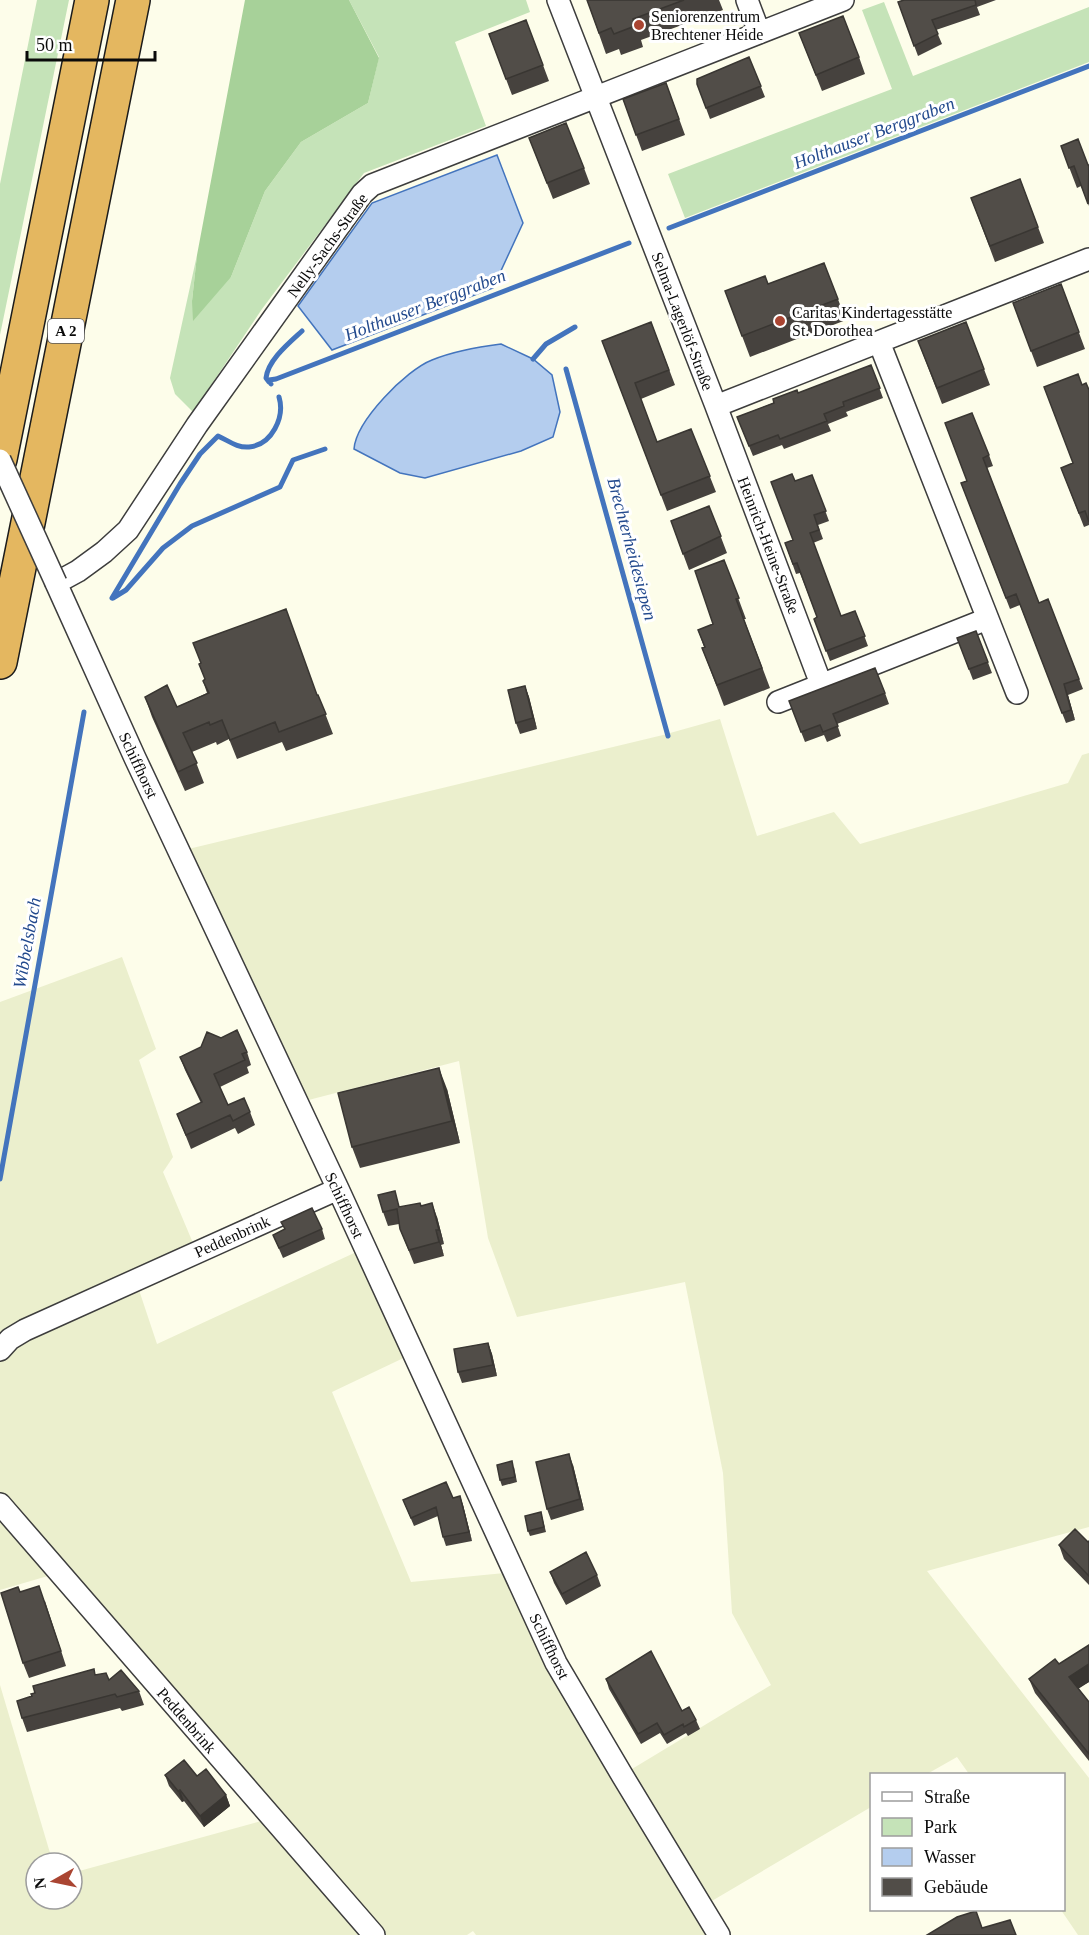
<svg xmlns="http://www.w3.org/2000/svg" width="1089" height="1935" viewBox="0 0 1089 1935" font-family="Georgia,serif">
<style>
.farmland{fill:#ebefcd}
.green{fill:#c5e3b8}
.forest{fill:#a7d199}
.water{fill:#b4cdee;stroke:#4374bd;stroke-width:1.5}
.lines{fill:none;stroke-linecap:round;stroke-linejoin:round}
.stream{stroke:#4374bd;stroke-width:5}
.street-casing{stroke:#3d3d3d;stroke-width:24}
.highway-casing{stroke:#1b1b1b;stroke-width:36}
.street{stroke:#fff;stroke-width:21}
.highway{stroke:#e4b760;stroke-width:33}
.street-bridge-casing{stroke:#3d3d3d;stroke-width:24;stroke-linecap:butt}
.street-bridge{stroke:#fff;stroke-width:21}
.wall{fill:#46423e}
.shaded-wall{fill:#393632}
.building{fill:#514d48;stroke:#393632;stroke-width:1.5}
.poi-dot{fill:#aa4532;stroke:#fff;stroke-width:2}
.labels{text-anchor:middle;stroke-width:6;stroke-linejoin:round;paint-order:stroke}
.shield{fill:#fff;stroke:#545454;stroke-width:1.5}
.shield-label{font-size:15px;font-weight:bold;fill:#0a0a0a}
.poi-label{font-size:16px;fill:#0a0a0a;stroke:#fff;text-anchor:start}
.street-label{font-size:16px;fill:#0a0a0a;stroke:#fff}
.water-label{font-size:18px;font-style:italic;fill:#22498d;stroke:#fff}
</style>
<rect width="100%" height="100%" fill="#fdfdea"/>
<path class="farmland" d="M720 719 757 836 834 812 860 844 1068 783 1082 755 1089 753V1527L927 1571 1089 1778V1935H1078L1061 1910H1064V1774H969L957 1757 927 1774H872L871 1807 705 1905 721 1935H476L473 1931 467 1935H0V1685L53 1863H36V1899H72V1873L272 1818 58 1573 0 1590V1002L122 957 156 1049 139 1060 173 1157 163 1172 193 1243 134 1275 157 1344 365 1248 414 1353 332 1392 411 1582 516 1572 622 1775 771 1685 732 1613 723 1473 685 1282 517 1317 488 1238 459 1061 297 1103 180 851 663 735Z"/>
<path class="green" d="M37 0H69L0 335V184Z
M349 0H526L530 12 455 42 486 126 364 173 262 309 193 412 175 394 170 378 197 255 192 301 231 277 265 191 301 142 368 103 379 57Z
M884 2 913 76 1089 7V62L685 218 668 174 892 89 862 10Z"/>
<path class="forest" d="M245 0H349L379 58 368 103 301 142 265 191 231 277 193 321 192 301 197 255Z"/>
<path class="water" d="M497 155 523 223 493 288 332 350 298 306 372 203Z
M501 344 533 359 552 375 560 412 553 437 521 451 425 478 400 473 354 449C356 421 406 370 432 360 454 351 477 347 501 344Z"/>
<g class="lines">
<path class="stream" d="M669 228 1089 66
M533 359 546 344 575 327
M566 369 668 736
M269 382 266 378C268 360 289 343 302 331
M271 384 269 380 276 379 629 243
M112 598 180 484 200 454 218 436C229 441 237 448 249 447 272 445 285 417 279 397
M113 598 126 590 163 548 192 526 280 487 293 460 325 449
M0 1179 84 712"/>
<defs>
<path id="street" d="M558 0 716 406 1089 259
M747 0 759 32
M879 342 1017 693
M716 406 821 684
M778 702 987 619
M0 1350 10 1339 25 1330 338 1189
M0 1504 374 1935
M719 1935 622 1775 556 1663 338 1189 135 758 56 583 78 571 104 552 128 530 197 425 362 194 372 185 843 0"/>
<path id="highway" d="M0 459 92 0
M0 662 133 0"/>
</defs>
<use href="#street" class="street-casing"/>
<use href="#highway" class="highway-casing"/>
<use href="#street" class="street"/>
<use href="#highway" class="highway"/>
<defs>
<path id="street-bridge" d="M0 460 56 583"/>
</defs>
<use href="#street-bridge" class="street-bridge-casing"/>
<use href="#street-bridge" class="street-bridge"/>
</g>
<path class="wall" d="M587 0H719L723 10 641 40 643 47 621 55 619 49 606 54Z
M904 0H996L977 7 980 15 936 30 942 44 918 56 898 2Z
M526 20 549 81 512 95 489 34Z
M799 33 859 57 865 74 822 91Z
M749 57 765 97 710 119 697 84Z
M666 83 685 135 642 151 623 99Z
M529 138 584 168 590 184 553 199Z
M1061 146 1088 165H1089V206L1081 186 1077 188Z
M1020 179 1044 243 995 262 971 198Z
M824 263 846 320 750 357 725 291 768 284Z
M1061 284 1085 349 1037 367 1013 303Z
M651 322 675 385 641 399 657 442 691 429 716 492 667 511 602 341Z
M966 322 990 385 942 404 918 341Z
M871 365 883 398 846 412 848 416 828 424 831 431 784 449 782 445 753 456 737 417Z
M1082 385 1089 390V525L1084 527 1061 468 1073 463Z
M945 423 989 455 993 466 987 468 1039 603 1048 599 1083 689 1068 695 1075 720 1066 723 1020 605 1010 609 961 483 967 481Z
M812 475 829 521 818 525 823 539 813 543 841 616 855 611 868 646 830 661 814 619 817 617 800 573 796 574 785 543 793 540 795 481Z
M709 506 727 553 689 570 671 521Z
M724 560 746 619H744L770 688 724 706 702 648 704 647 698 630 713 624Z
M976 631 992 673 973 680 957 638Z
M203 681 317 695H318L333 734 286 751 282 742 237 759 229 739 217 745 216 742 192 752 204 783 185 791 152 717 145 697 177 707 207 693Z
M525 686 529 697 537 729 520 734 516 723Z
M885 693 889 704 837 724 841 736 827 742 824 735 805 742 789 701Z
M247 1052 251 1065 247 1067 249 1073 220 1087 228 1105 250 1112 255 1125 238 1134 235 1128 191 1149 177 1114 201 1103 185 1070 180 1057Z
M447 1089 460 1143 360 1168 352 1147Z
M420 1203 421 1206 437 1217 444 1244 441 1245 444 1256 414 1264 400 1229 399 1224 388 1226 383 1212Z
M284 1229H322L325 1239 283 1258 273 1235Z
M488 1343 492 1354 497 1376 462 1383 458 1372Z
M573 1465 584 1510 551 1520 547 1509Z
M514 1467 517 1482 502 1486 500 1480Z
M460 1496 463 1505 472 1541 446 1546 443 1537 438 1516 414 1526 403 1500 453 1498Z
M541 1512 546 1532 530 1536 528 1531Z
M1089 1541V1585L1064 1559 1059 1545Z
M550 1572 597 1575 601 1586 566 1605 554 1583Z
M20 1592 45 1601 66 1666 29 1678 23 1663Z
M1089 1645V1682L1078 1688 1089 1702V1761L1035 1693 1029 1679 1059 1664Z
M96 1675 139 1691 144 1705 122 1711 120 1708 27 1732 22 1718 32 1696Z
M606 1679 682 1711 696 1720 700 1729 688 1736 686 1733 667 1744 660 1733 641 1744 609 1689Z
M165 1775 197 1776 226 1795 230 1806 204 1827 184 1801 182 1802 169 1786Z"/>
<path class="shaded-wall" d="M1064 684 1068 695 1075 720 1071 710Z
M525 686 529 697 537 729 533 718Z
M439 1068 447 1089 460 1143 452 1121Z
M432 1203 437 1217 444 1244 439 1230Z
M436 1230 441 1245 444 1256 439 1242Z
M488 1343 492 1354 497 1376 493 1365Z
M569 1454 573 1465 584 1510 580 1499Z
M460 1496 463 1505 472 1541 469 1532Z
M1089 1664V1682L1075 1691 1069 1677Z
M180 1790 184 1801 182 1802 178 1791Z
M226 1795 230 1806 204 1827 200 1816Z"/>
<path class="building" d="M587 0H684L633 19 635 26 614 34 611 28 599 33Z
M904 0H975L976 5 932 20 938 34 914 46 898 2Z
M843 16 859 57 816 75 799 33Z
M526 20 543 65 506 79 489 34Z
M749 57 761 86 706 108 697 84V79Z
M666 83 679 119 636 135 623 99Z
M566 123 584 168 547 183 529 138Z
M1078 139 1088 165H1089L1088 204 1074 166 1069 168 1061 146Z
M1020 179 1038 227 990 246 971 198Z
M824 263 838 299 742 336 725 291 765 276 768 284Z
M1061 284 1079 332 1031 351 1013 303Z
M651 322 669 370 635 383 657 442 691 429 710 476 661 495 602 341Z
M966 322 984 369 937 388 918 341Z
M871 365 880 388 843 402 844 406 824 414 827 421 780 439 778 435 749 446 737 417 774 403 773 399 797 390 798 393Z
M1078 374 1082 385 1086 383 1089 390V522L1085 511 1079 513 1061 468 1073 463 1044 387Z
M972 413 989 455 983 458 1039 603 1048 599 1079 679 1064 684 1071 710 1062 713 1016 594 1006 598 961 483 967 481 945 423Z
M792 474 795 481 812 475 826 511 814 515 819 530 810 533 841 616 855 611 865 636 826 651 814 619 817 617 797 563 793 564 785 543 793 540 771 482Z
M709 506 721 536 683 554 671 521Z
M724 560 739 598 736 599 762 668 717 685 702 648 705 647 698 630 713 624 695 571Z
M286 609 317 695H318L326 714 279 732 275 722 230 740 222 720 210 725 209 722 183 733 197 763 178 772 145 697 167 685 177 707 209 693 203 681 205 679 199 664 201 663 193 643Z
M976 631 988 662 969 669 957 638Z
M875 668 885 693 833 714 838 726 823 732 820 725 801 732 789 701Z
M525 686 533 718 516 723 508 690Z
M237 1030 247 1052 242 1054 245 1060 214 1074 228 1105 244 1098 250 1112 233 1121 230 1115 186 1135 177 1114 202 1102 180 1057 201 1047 207 1032 221 1038Z
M439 1068 452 1121 352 1147 338 1093Z
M395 1191 399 1207 420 1203 421 1206 432 1203 439 1230H436L439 1242 409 1250 400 1229 397 1209 383 1212 378 1195Z
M312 1208 322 1229 279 1248 273 1235 285 1229 281 1222Z
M488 1343 493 1365 458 1372 454 1349Z
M569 1454 580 1499 547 1509 536 1462Z
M512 1461 515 1477 500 1480 497 1465Z
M446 1482 453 1498 460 1496 469 1532 443 1537 436 1507 411 1518 403 1500Z
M541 1512 544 1527 528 1531 525 1516Z
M1075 1529 1088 1542 1089 1541V1576L1059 1545Z
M586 1552 597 1575 562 1594 550 1572Z
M39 1586 61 1651 23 1663 1 1593 18 1587 20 1592Z
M1089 1645V1664L1069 1677 1089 1702V1754L1029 1679 1055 1659 1059 1664Z
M651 1651 682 1711 689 1707 696 1720 684 1727 683 1724 664 1735 657 1723 638 1734 606 1679Z
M94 1669 95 1675 106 1673 109 1680 121 1670 139 1691 117 1697 115 1694 22 1718 17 1701 32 1696 31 1694 35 1693 33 1686Z
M184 1760 197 1776 206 1769 226 1795 200 1816 180 1790 178 1791 165 1775Z
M976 1911 982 1928 1010 1920 1016 1935H927L957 1917Z"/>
<g class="poi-dot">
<circle cx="639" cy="25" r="6"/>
<circle cx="780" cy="321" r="6"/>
</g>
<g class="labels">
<rect class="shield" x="48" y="319" width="36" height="24" rx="4.5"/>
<g class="shield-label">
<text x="66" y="336">A 2</text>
</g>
<g class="poi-label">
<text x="651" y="22">Seniorenzentrum<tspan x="651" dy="18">Brechtener Heide</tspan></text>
<text x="792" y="318">Caritas Kindertagesstätte<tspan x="792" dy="18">St. Dorothea</tspan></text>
</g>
<g class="street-label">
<text transform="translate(327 245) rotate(-54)" y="6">Nelly-Sachs-Straße</text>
<text transform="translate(683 321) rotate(69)" y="6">Selma-Lagerlöf-Straße</text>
<text transform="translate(769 545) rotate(69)" y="6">Heinrich-Heine-Straße</text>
<text transform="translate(139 765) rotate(65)" y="6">Schiffhorst</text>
<text transform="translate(345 1205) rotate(65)" y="6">Schiffhorst</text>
<text transform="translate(232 1236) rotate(-24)" y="6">Peddenbrink</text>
<text transform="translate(550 1646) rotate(64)" y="6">Schiffhorst</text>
<text transform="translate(187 1720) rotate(49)" y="6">Peddenbrink</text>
</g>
<g class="water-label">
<text transform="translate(874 133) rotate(-21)" y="6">Holthauser Berggraben</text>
<text transform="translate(425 305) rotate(-21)" y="6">Holthauser Berggraben</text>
<text transform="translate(632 549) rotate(75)" y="6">Brechterheidesiepen</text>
<text transform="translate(27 943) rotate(-80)" y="6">Wibbelsbach</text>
</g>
</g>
<rect x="870" y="1773" width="195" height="138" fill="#ffffff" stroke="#9d9d9d" stroke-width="1.5"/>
<rect x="882" y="1792" width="30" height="9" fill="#ffffff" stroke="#9d9d9d" stroke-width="1.5"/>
<text x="924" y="1803" font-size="18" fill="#0a0a0a">Straße</text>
<rect x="882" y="1818" width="30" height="18" fill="#c5e3b8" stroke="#9d9d9d" stroke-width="1.5"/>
<text x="924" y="1833" font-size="18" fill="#0a0a0a">Park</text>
<rect x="882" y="1848" width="30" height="18" fill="#b4cdee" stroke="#9d9d9d" stroke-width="1.5"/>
<text x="924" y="1863" font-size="18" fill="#0a0a0a">Wasser</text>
<rect x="882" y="1878" width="30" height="18" fill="#514d48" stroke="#9d9d9d" stroke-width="1.5"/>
<text x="924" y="1893" font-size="18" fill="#0a0a0a">Gebäude</text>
<g transform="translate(54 1881) rotate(261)"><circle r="28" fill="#ffffff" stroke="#9d9d9d" stroke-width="1.5"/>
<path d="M0-4.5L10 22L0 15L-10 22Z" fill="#aa4532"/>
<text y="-9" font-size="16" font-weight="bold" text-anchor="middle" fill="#0a0a0a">N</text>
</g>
<path d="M27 51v9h128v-9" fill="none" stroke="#0a0a0a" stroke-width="3"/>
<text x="36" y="51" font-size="18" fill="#0a0a0a" stroke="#ffffff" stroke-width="4.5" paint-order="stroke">50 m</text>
</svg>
